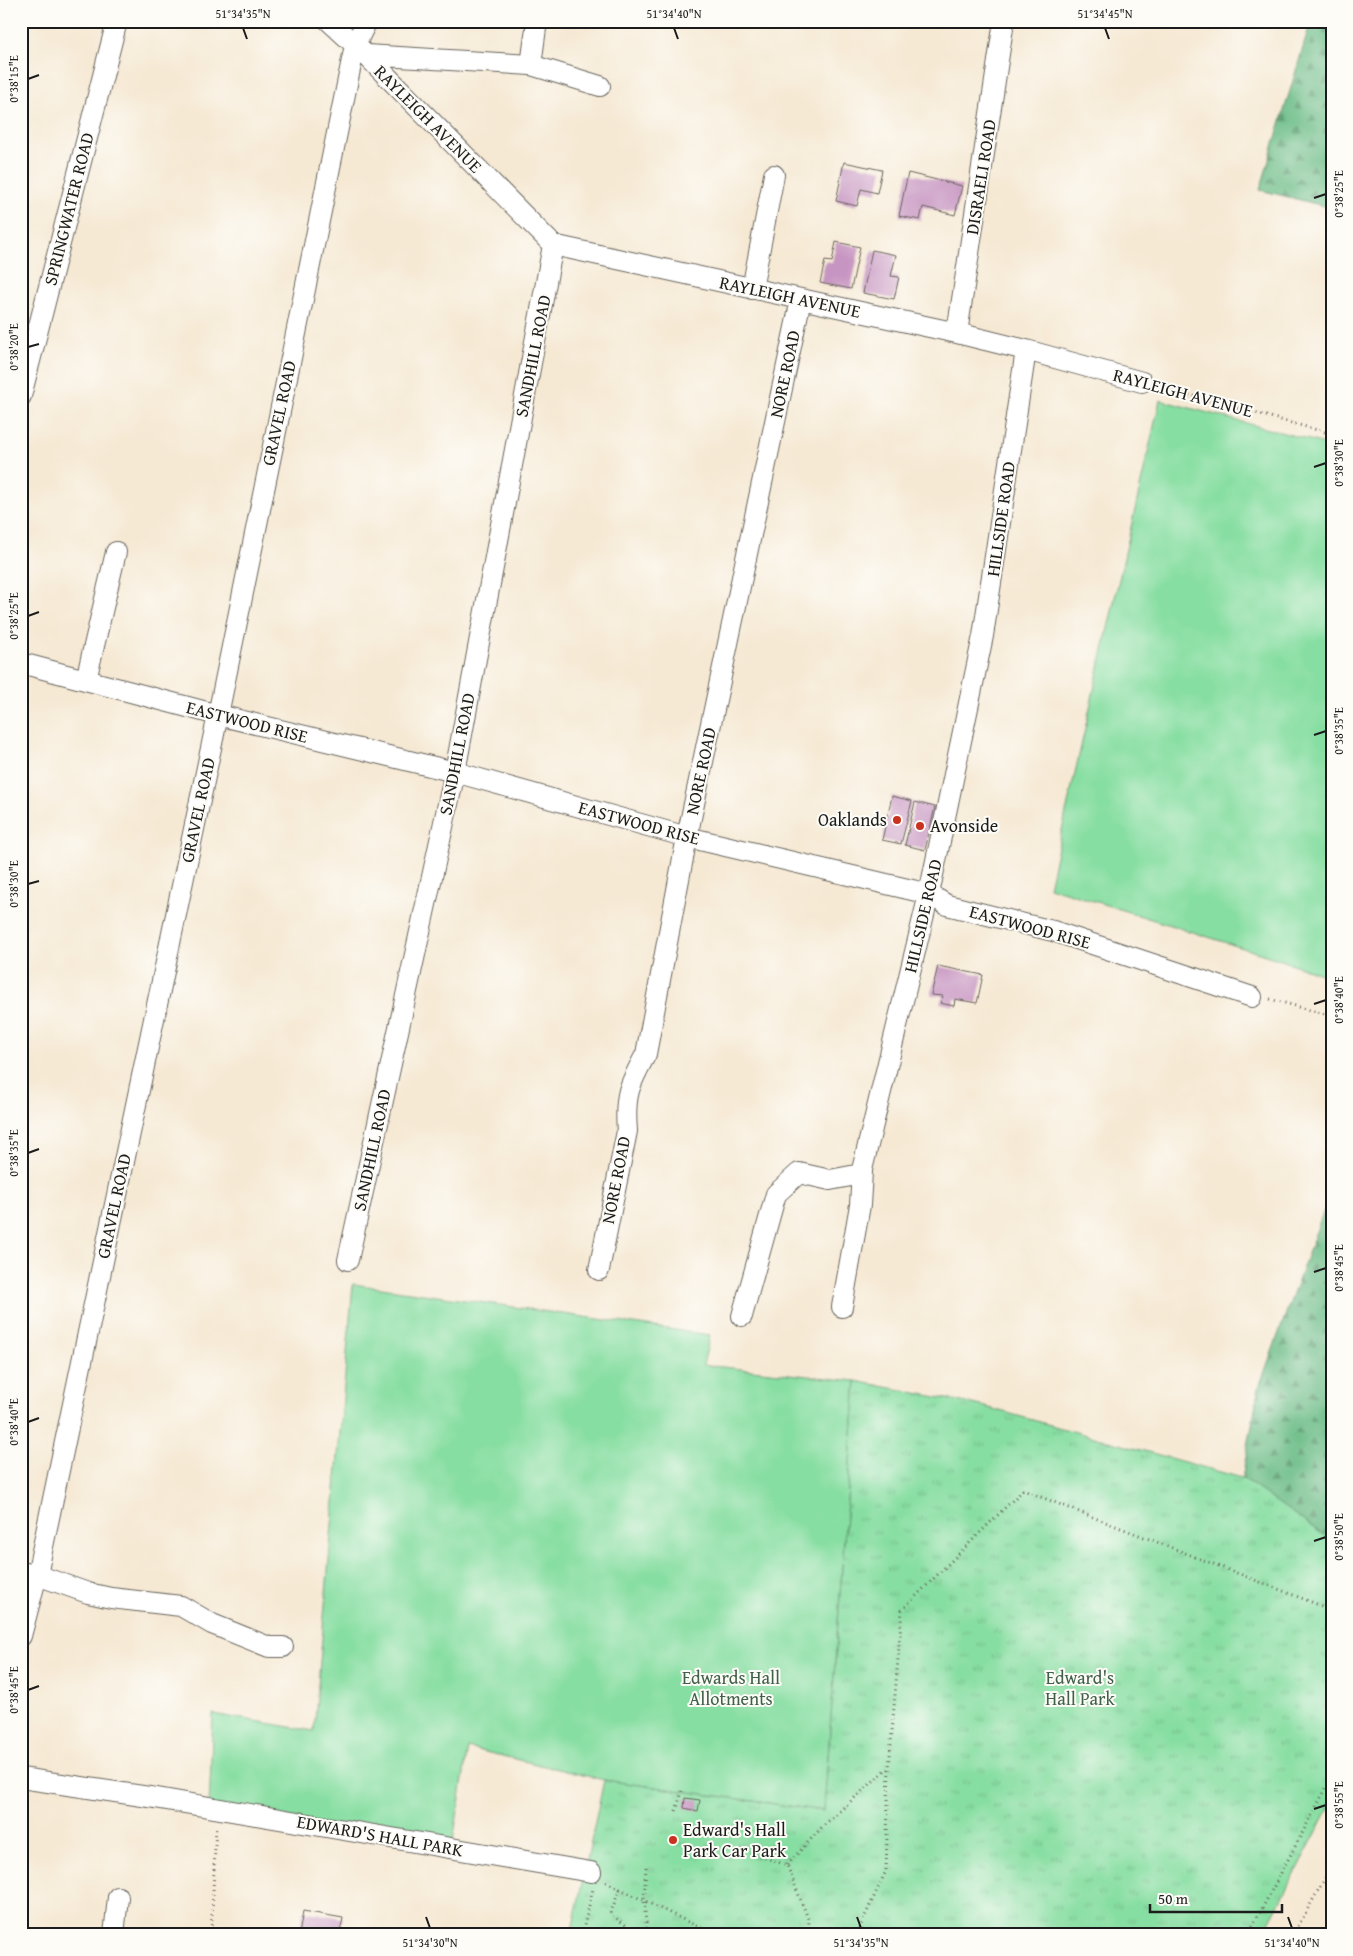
<svg xmlns="http://www.w3.org/2000/svg" width="1353" height="1956" viewBox="0 0 1353 1956" font-family="'Gentium Book Plus',serif">
<style>
.green{fill:#87dea2;stroke:#527d5f}
.forest{fill:url(#forest-firs);stroke:#446c52}
.park{fill:url(#park-tufts);stroke:#527d5f}
.building{fill:#c795c2}
.lines{fill:none;stroke-linecap:round;stroke-linejoin:round}
.minor-casing{stroke:#68645c;stroke-width:22}
.path{stroke:#68645c;stroke-width:3;stroke-dasharray:1 4;stroke-linecap:butt}
.minor{stroke:#fff;stroke-width:20}
.ticks{fill:none;stroke:#1c1c1c;stroke-width:2}
.poi-dot{fill:#c8321e;stroke:#fdfcf7;stroke-width:2}
.labels{text-anchor:middle;stroke-width:4;stroke-linejoin:round;paint-order:stroke}
.street-label{font-size:18px;fill:#1c1c1c;stroke:#fdfcf7}
.poi-label{font-size:18px;fill:#1c1c1c;stroke:#fdfcf7;text-anchor:start}
.park-label{font-size:18px;fill:#41604b;stroke:#fdfcf7}
.neatline{fill:none;stroke:#1c1c1c;stroke-width:2}
.ticks-label{font-size:12px;text-anchor:middle;fill:#1c1c1c}
</style>
<defs>
<pattern id="forest-firs" width="22" height="20" patternUnits="userSpaceOnUse" patternTransform="scale(1.25)"><rect width="22" height="20" fill="#6dbd88"/><path d="M5 1l3.5 6h-7zM16 11l3.5 6h-7z" fill="#59996e"/></pattern>
<pattern id="park-tufts" width="24" height="20" patternUnits="userSpaceOnUse" patternTransform="scale(1.25)"><rect width="24" height="20" fill="#87dea2"/><path d="M3 7l-1-3M5 7V3M7 7l1-3M15 17l-1-3M17 17v-4M19 17l1-3" fill="none" stroke="#74be8b"/></pattern>
</defs>
<rect width="100%" height="100%" fill="#fdfcf7"/>
<filter id="ink" filterUnits="userSpaceOnUse"><feTurbulence type="fractalNoise" baseFrequency=".02" numOctaves="2"/><feDisplacementMap in="SourceGraphic" scale="10" xChannelSelector="R" yChannelSelector="G"/><feConvolveMatrix kernelMatrix="1 2 1 2 8 2 1 2 1" color-interpolation-filters="sRGB"/></filter>
<filter id="wash" filterUnits="userSpaceOnUse"><feTurbulence type="fractalNoise" baseFrequency=".0096" numOctaves="4" result="noise"/><feDisplacementMap in="SourceGraphic" scale="20" xChannelSelector="R" yChannelSelector="G"/><feGaussianBlur stdDeviation="1.12" result="paint"/><feColorMatrix in="noise" values="0 0 0 0 0 0 0 0 0 0 0 0 0 0 0 0 0 1.4 0 .05"/><feComposite in="paint" operator="in"/></filter>
<g filter="url(#wash)">
<rect width="100%" height="100%" fill="#f6e9d4"/>
<path class="green" d="M1160 400 1332 446V978L1278 959 1049 887Z
M353 1284 710 1335 703 1365 856 1381 824 1811 604 1780 468 1748 452 1848 209 1807 213 1714 314 1731Z"/>
<path class="forest" d="M1311 21H1332V208L1260 190Z
M1332 1188V1541L1242 1478 1259 1387Z"/>
<path class="park" d="M856 1381 982 1406 1242 1478 1332 1541V1803L1262 1935H571L604 1780 824 1811Z"/>
<g id="blocks">
<path class="building" d="M844 162 882 170 877 193 861 189 857 206 836 201Z
M908 173 962 186 955 215 923 207 920 220 899 216Z
M836 242 860 247 851 289 820 283 825 261 832 262Z
M872 250 896 255 891 276 899 277 894 299 863 293Z
M892 796 912 801 901 844 882 840Z
M915 802 935 807 925 850 905 845Z
M938 966 983 975 977 1003 955 999 954 1006 940 1003 943 996 931 995Z
M685 1798 700 1800 698 1811 684 1808Z
M303 1911 343 1918 340 1934 299 1935Z"/>
</g>
</g>
<g filter="url(#ink)">
<use href="#blocks" fill-opacity="0" stroke="#68645c" stroke-width="1"/>
<g class="lines">
<defs>
<path id="minor" d="M329 21 366 55 553 245 957 333 1026 350 1142 382
M366 55 531 65 600 86
M531 65 537 21
M752 289 774 175
M957 333 1004 21
M21 396 117 21
M21 663 218 715 455 772 687 837 929 894 947 905 1053 931 1252 997
M86 680 116 552
M348 1260 455 772 553 245
M599 1270 627 1131C624 1095 629 1085 646 1054L687 837 801 299
M842 1307 860 1205 862 1172
M742 1316 776 1194 799 1173 830 1180 861 1174 929 894 983 636 1026 350
M21 1572 37 1575 218 715 355 45 367 21
M21 1636 37 1575 88 1593 111 1598 181 1606 212 1624 269 1647H283
M21 1778 156 1798 591 1872
M114 1935 118 1897"/>
</defs>
<use href="#minor" class="minor-casing"/>
<path class="path" d="M1160 387 1332 434
M1270 999 1332 1016
M676 1811 682 1791
M741 1850 787 1865 809 1921 808 1933 809 1935
M787 1865 823 1826 888 1768
M646 1867 644 1899 647 1935
M606 1882 715 1935
M620 1889 610 1914 640 1935
M859 1929 886 1871 889 1768 902 1610 1023 1490 1332 1610
M211 1935 216 1826
M582 1935 593 1889
M844 1935 859 1929 877 1935
M1248 1935 1332 1777
M1293 1935 1332 1866"/>
<use href="#minor" class="minor"/>
</g>
</g>
<path class="ticks" d="M243 28 247 39M674 28 678 39M1105 28 1109 39M28 79 39 75M1314 198 1326 194M28 347 39 344M1314 467 1326 463M28 616 39 612M1314 735 1326 731M28 884 39 881M1314 1004 1326 1000M28 1153 39 1149M1314 1272 1326 1268M28 1422 39 1418M1314 1541 1326 1537M28 1690 39 1686M1314 1809 1326 1805M426 1917 430 1928M857 1917 861 1928M1288 1917 1292 1928"/>
<g class="poi-dot">
<circle cx="897" cy="820" r="5"/>
<circle cx="920" cy="826" r="5"/>
<circle cx="673" cy="1840" r="5"/>
</g>
<g class="labels">
<g class="street-label">
<text transform="translate(428 119) rotate(45)" y="6">RAYLEIGH AVENUE</text>
<text transform="translate(981 177) rotate(-81)" y="6">DISRAELI ROAD</text>
<text transform="translate(69 209) rotate(-76)" y="6">SPRINGWATER ROAD</text>
<text transform="translate(790 297) rotate(12)" y="6">RAYLEIGH AVENUE</text>
<text transform="translate(533 356) rotate(-79)" y="6">SANDHILL ROAD</text>
<text transform="translate(785 374) rotate(-78)" y="6">NORE ROAD</text>
<text transform="translate(1183 393) rotate(15)" y="6">RAYLEIGH AVENUE</text>
<text transform="translate(279 413) rotate(-78)" y="6">GRAVEL ROAD</text>
<text transform="translate(1001 519) rotate(-82)" y="6">HILLSIDE ROAD</text>
<text transform="translate(247 722) rotate(14)" y="6">EASTWOOD RISE</text>
<text transform="translate(457 754) rotate(-79)" y="6">SANDHILL ROAD</text>
<text transform="translate(701 771) rotate(-78)" y="6">NORE ROAD</text>
<text transform="translate(198 810) rotate(-78)" y="6">GRAVEL ROAD</text>
<text transform="translate(639 823) rotate(15)" y="6">EASTWOOD RISE</text>
<text transform="translate(923 916) rotate(-77)" y="6">HILLSIDE ROAD</text>
<text transform="translate(1030 927) rotate(15)" y="6">EASTWOOD RISE</text>
<text transform="translate(372 1150) rotate(-78)" y="6">SANDHILL ROAD</text>
<text transform="translate(616 1180) rotate(-79)" y="6">NORE ROAD</text>
<text transform="translate(114 1206) rotate(-78)" y="6">GRAVEL ROAD</text>
<text transform="translate(380 1836) rotate(10)" y="6">EDWARD'S HALL PARK</text>
</g>
<g class="poi-label">
<text x="887" y="826" text-anchor="end">Oaklands</text>
<text x="930" y="832">Avonside</text>
<text x="683" y="1836">Edward's Hall<tspan x="683" dy="21">Park Car Park</tspan></text>
</g>
<g class="park-label">
<text x="731" y="1684">Edwards Hall<tspan x="731" dy="21">Allotments</tspan></text>
<text x="1080" y="1684">Edward's<tspan x="1080" dy="21">Hall Park</tspan></text>
</g>
</g>
<rect width="1353" height="1956" fill="none" stroke="#fdfcf7" stroke-width="55"/>
<path d="M1150 1904v8h132v-8" fill="none" stroke="#1c1c1c" stroke-width="2.5"/>
<text x="1158" y="1904" font-size="15" fill="#1c1c1c" stroke="#fdfcf7" stroke-width="4" paint-order="stroke">50 m</text>
<rect x="28" y="28" width="1298" height="1900" class="neatline"/>
<g class="ticks-label">
<text x="243" y="18">51°34'35"N</text>
<text x="674" y="18">51°34'40"N</text>
<text x="1105" y="18">51°34'45"N</text>
<text transform="translate(14 79) rotate(-90)" y="4">0°38'15"E</text>
<text transform="translate(1339 194) rotate(-90)" y="4">0°38'25"E</text>
<text transform="translate(14 347) rotate(-90)" y="4">0°38'20"E</text>
<text transform="translate(1339 463) rotate(-90)" y="4">0°38'30"E</text>
<text transform="translate(14 616) rotate(-90)" y="4">0°38'25"E</text>
<text transform="translate(1339 731) rotate(-90)" y="4">0°38'35"E</text>
<text transform="translate(14 884) rotate(-90)" y="4">0°38'30"E</text>
<text transform="translate(1339 1000) rotate(-90)" y="4">0°38'40"E</text>
<text transform="translate(14 1153) rotate(-90)" y="4">0°38'35"E</text>
<text transform="translate(1339 1268) rotate(-90)" y="4">0°38'45"E</text>
<text transform="translate(14 1422) rotate(-90)" y="4">0°38'40"E</text>
<text transform="translate(1339 1537) rotate(-90)" y="4">0°38'50"E</text>
<text transform="translate(14 1690) rotate(-90)" y="4">0°38'45"E</text>
<text transform="translate(1339 1805) rotate(-90)" y="4">0°38'55"E</text>
<text x="430" y="1947">51°34'30"N</text>
<text x="861" y="1947">51°34'35"N</text>
<text x="1292" y="1947">51°34'40"N</text>
</g>
</svg>
